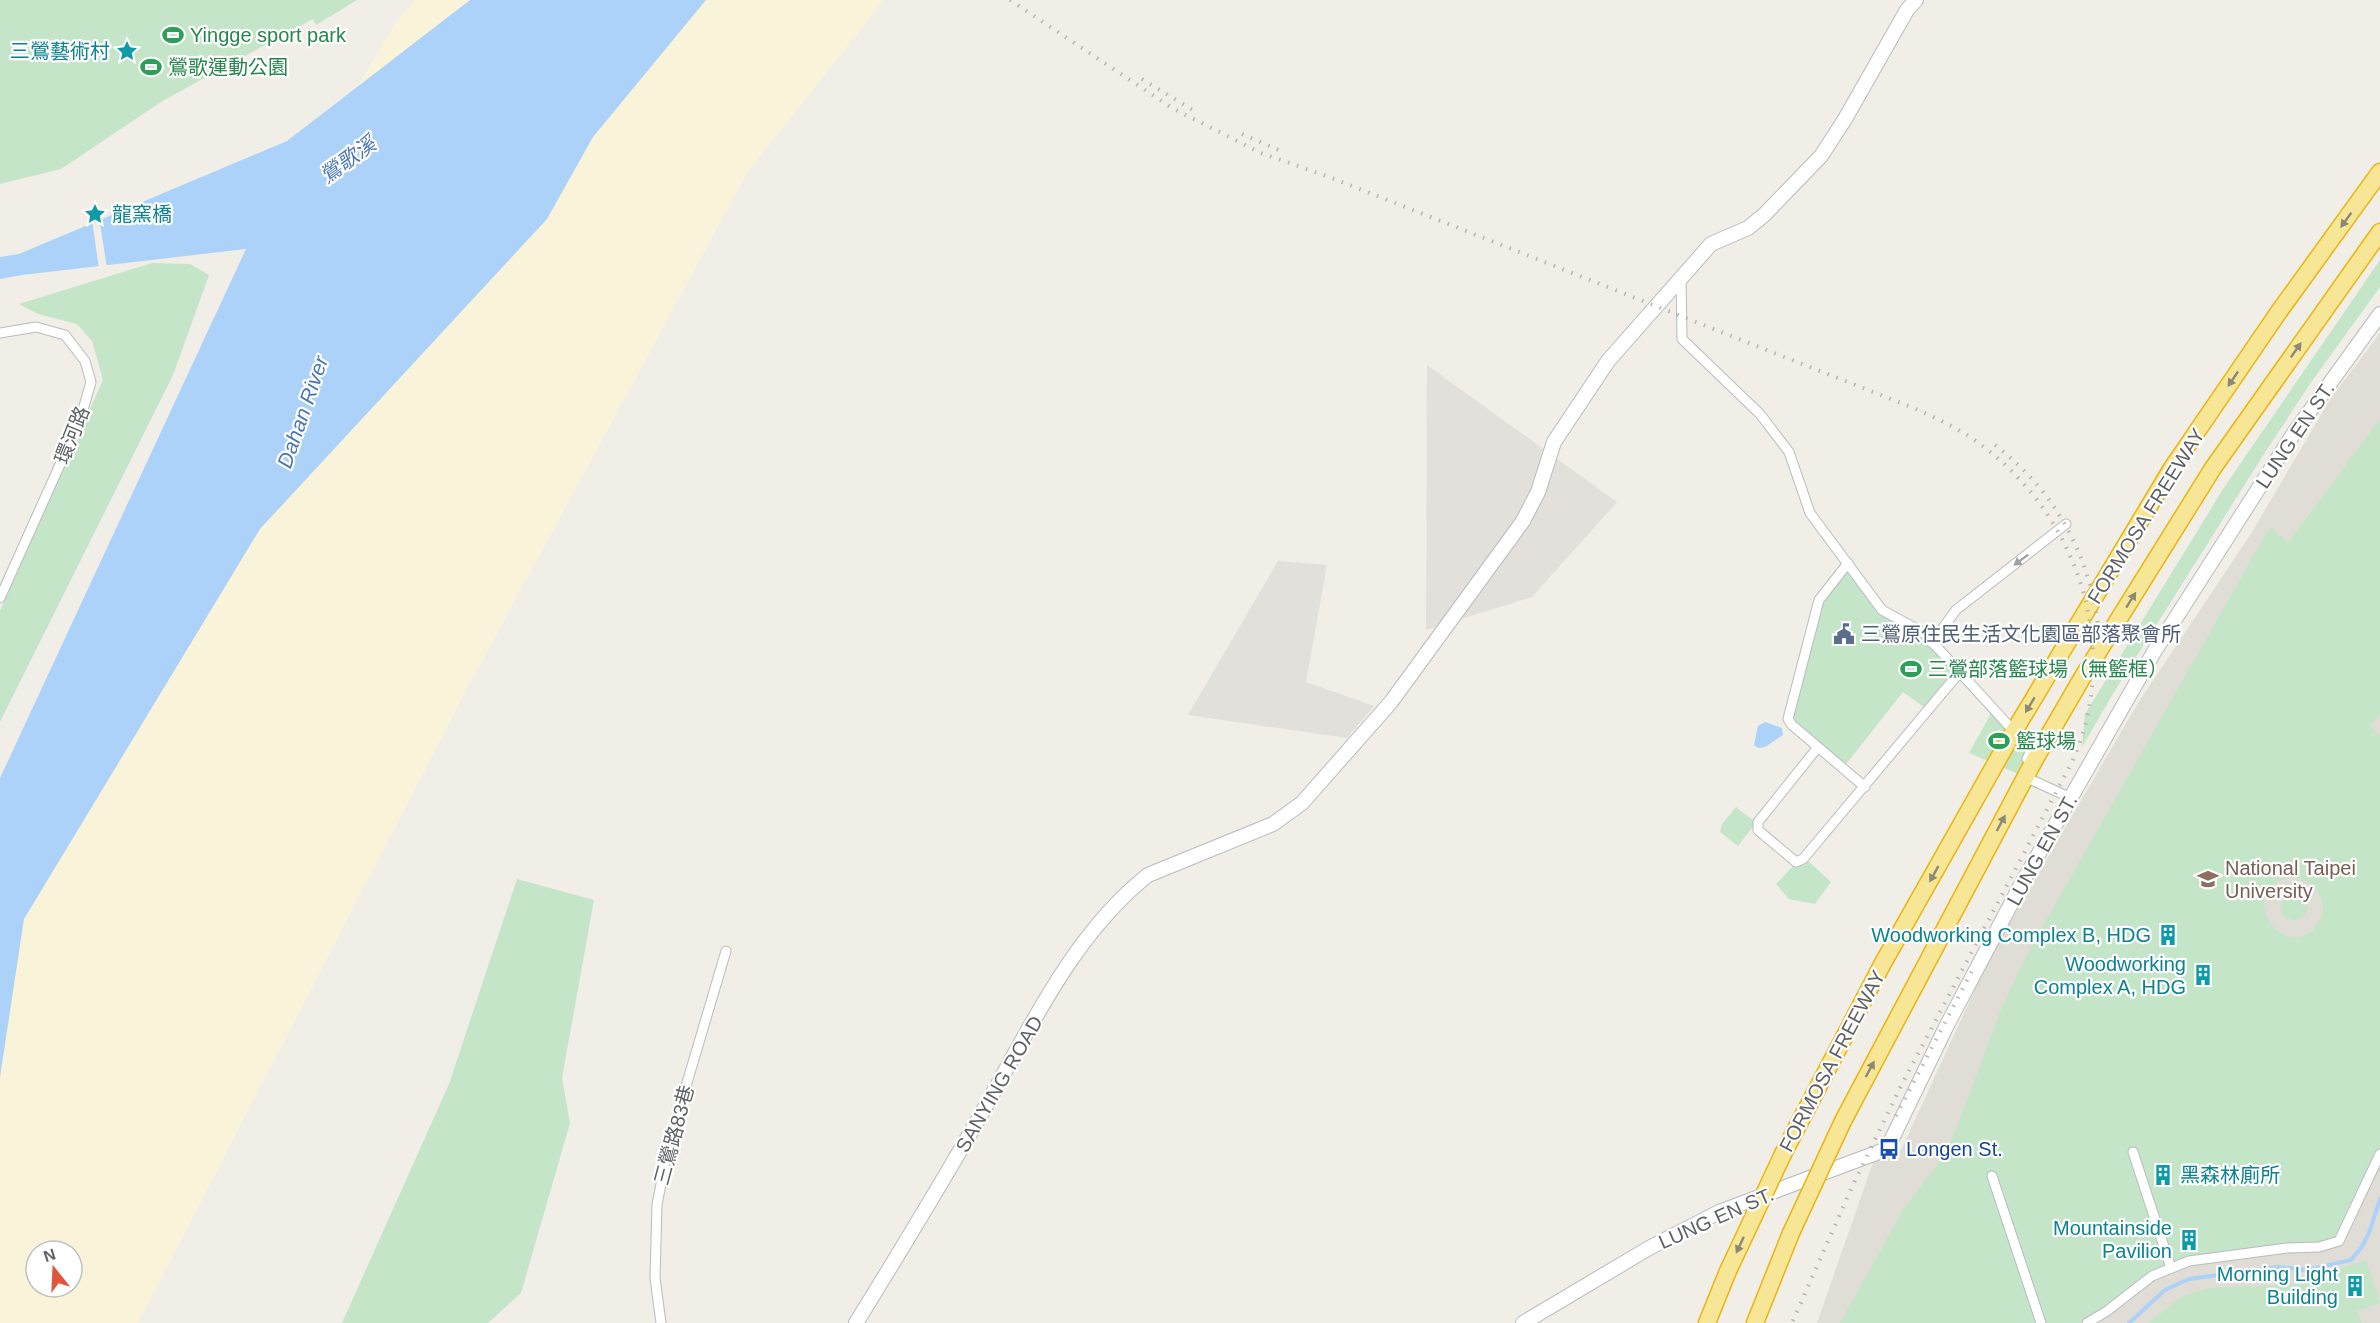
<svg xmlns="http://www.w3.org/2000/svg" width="2380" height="1323" viewBox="0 0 2380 1323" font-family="Helvetica,'Noto Sans TC',sans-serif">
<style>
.industrial{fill:#e1e0db}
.education{fill:#dfddd5}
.green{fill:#c5e5c8;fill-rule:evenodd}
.sand{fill:#f9f4d9;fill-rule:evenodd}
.water{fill:#acd2fa}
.pier{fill:#f0eee7}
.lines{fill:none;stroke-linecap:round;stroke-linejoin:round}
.stream{stroke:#acd2fa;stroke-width:4}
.street-casing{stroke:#b9bbc0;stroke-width:11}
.secondary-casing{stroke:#b8babf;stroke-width:16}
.highway-casing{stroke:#e9b50d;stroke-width:19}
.street{stroke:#fff;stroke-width:9}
.secondary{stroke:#fff;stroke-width:14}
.highway{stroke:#f7e696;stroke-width:16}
.rail{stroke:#b5b5b6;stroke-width:4;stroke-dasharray:1.5 8;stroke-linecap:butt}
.highway-bridge-casing{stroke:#e9b50d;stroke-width:19;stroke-linecap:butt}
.highway-bridge{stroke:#f7e696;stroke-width:16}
.oneway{fill:#8c8974}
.oneway2{fill:#9ea0a3}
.labels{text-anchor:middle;stroke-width:4.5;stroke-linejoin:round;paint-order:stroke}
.leisure-label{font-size:20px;fill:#27864d;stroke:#fff;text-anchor:start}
.culture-label{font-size:20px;fill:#0d838f;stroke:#fff;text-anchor:end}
.street-label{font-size:20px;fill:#5e6166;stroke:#fff}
.service-label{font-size:20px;fill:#4e5e75;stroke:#fff;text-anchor:start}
.education-label{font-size:20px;fill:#785e54;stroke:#fff;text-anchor:start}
.transit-label{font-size:20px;fill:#164399;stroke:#fff;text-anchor:start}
.water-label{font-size:21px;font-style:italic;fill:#4c77b5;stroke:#fff}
</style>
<rect width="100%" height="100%" fill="#f0eee7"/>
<path class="industrial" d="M1427 365 1617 502 1532 597 1426 630Z
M1278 561 1327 565 1306 682 1374 706 1347 738 1188 715Z"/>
<path class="education" d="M2380 333V1323H1817L1875 1157 1901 1150 1991 955 2138 703 2252 532 2331 398Z"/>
<path class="green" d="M0 0H357L316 25 313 19 164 100 61 169 0 184Z
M2380 260V287L2312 381 2266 451 2114 692 2082 747 2085 714 2225 486Z
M152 263 190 264 209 275 173 375 0 722V611L103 380 92 341 77 324 38 314 19 304Z
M2380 419V714L2370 726 2380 735V1154L2339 1241 2171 1268 2087 1323H1840L1903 1210 1942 1158 1956 1130 2002 1007 2031 947 2270 527 2288 543ZM2294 877C2316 881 2333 904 2317 925 2283 969 2230 885 2294 877Z
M1848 563 1882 610 1924 633 1959 673 1928 710 1903 692 1843 768 1788 719 1819 600Z
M1993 710 2031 750 2018 774 1969 753Z
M1736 807 1756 823 1738 846 1720 832 1722 824Z
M1808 861 1831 882 1815 904 1789 899 1776 884 1794 865Z
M517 879 594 900 562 1078 570 1123 521 1293 488 1323H342L449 1084Z
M2281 907a13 13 0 1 1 26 0a13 13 0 1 1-26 0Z
M2366 1260 2380 1303 2357 1311 2361 1323H2148L2183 1296 2207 1288 2328 1283 2340 1279 2336 1270Z"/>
<path class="sand" d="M415 0H884L747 173 467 689 138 1323H0V817L270 232 395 24ZM36 1251H72V1287H36Z"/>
<path class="water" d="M470 0H706L593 137 547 219 260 529 24 919 0 1077V778L246 249 22 275 0 279V257L19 254 287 141Z
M1765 722 1782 728 1783 735 1765 747 1758 748 1754 745 1758 726Z"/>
<path class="pier" d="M99 217 107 268 99 269 92 220Z"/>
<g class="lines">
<path class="stream" d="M2129 1323 2165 1290 2189 1279 2278 1267 2307 1270 2351 1260 2361 1248 2369 1233 2380 1199"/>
<defs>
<path id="street" d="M1681 278 1682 339 1760 414 1789 452 1810 513 1882 610 1924 633 2031 750 2027 759
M0 333 36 327 65 335 85 361 91 382 80 420 0 598
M1848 563 1819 600 1788 719 1792 725 1865 787
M1932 643 1956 610 2066 524
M1818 747 1758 822V830L1796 862 1803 859 1959 673
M2023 776 2071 798
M2133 1152 2171 1268
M1992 1176 2041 1323
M661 1323 655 1278 657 1205 668 1147 726 951
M2087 1323 2107 1311 2152 1276 2189 1261 2287 1248 2319 1247 2339 1241 2380 1154"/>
<path id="secondary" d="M856 1323C898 1255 940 1186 980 1116 1028 1033 1071 936 1148 875L1273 824 1302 803 1391 702 1523 521 1538 492 1554 442 1608 361 1711 244 1748 228 1764 215 1821 156 1845 119 1907 10 1916 0
M1523 1323 1649 1248 1719 1212 1887 1149 1946 1027 2022 883 2154 652 2294 433 2380 314"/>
<path id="highway" d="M1843 1121 2035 759 2082 678 2213 468 2380 232
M1783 1154 1883 963 2010 738 2172 468 2278 313 2380 172
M1707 1323 1728 1271
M1755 1323 1791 1233"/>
</defs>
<use href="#street" class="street-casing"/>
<use href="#secondary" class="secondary-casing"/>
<use href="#highway" class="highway-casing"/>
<use href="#street" class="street"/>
<use href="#secondary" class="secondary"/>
<use href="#highway" class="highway"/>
<path class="rail" d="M1010 0 1172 108 1261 153 1332 178 1916 409C1940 420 1964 431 1984 447 2080 520 2122 651 2072 762L1901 1086 1851 1189 1792 1323
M1142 79 1196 112
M1242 134 1283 152
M1995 445C2060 495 2093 562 2100 642
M1896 1116 1974 967"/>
<defs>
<path id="highway-bridge" d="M1791 1233 1843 1121
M1728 1271 1783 1154"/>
</defs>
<use href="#highway-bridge" class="highway-bridge-casing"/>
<use href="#highway-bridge" class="highway-bridge"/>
</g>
<defs><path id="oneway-solid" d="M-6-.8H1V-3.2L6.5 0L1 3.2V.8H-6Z" transform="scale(1.5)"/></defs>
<g class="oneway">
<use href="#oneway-solid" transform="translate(2346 220) rotate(126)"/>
<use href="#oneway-solid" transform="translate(2296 350) rotate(-55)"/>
<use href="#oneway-solid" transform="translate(2233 379) rotate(124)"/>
<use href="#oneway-solid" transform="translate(2131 600) rotate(-58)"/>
<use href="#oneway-solid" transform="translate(2030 705) rotate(121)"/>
<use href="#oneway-solid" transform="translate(2001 823) rotate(-62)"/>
<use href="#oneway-solid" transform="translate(1934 874) rotate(119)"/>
<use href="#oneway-solid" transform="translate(1870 1069) rotate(-62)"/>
<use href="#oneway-solid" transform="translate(1740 1245) rotate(115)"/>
</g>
<use class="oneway2" href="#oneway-solid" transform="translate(2021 560) rotate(143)"/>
<defs>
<symbol id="stadium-bare" viewBox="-9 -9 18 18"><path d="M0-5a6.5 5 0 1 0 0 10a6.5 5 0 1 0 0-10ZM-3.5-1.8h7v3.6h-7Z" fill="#2e9e5b" stroke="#fff" stroke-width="2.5" paint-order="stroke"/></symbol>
<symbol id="sight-bare" viewBox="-9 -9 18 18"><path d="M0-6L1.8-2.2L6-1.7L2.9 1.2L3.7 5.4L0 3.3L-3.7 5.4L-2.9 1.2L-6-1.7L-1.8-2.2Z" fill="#0f9aa8" stroke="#fff" stroke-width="2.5" paint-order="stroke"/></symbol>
<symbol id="civic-bare" viewBox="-9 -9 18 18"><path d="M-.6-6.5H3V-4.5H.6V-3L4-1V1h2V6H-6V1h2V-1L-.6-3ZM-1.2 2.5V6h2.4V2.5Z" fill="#5c6f8a" stroke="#fff" stroke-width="2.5" paint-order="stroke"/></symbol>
<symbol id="university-bare" viewBox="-9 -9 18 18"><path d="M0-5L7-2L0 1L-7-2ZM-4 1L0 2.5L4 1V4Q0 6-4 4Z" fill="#8d6e63" stroke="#fff" stroke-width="2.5" paint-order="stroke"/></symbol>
<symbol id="building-bare" viewBox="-9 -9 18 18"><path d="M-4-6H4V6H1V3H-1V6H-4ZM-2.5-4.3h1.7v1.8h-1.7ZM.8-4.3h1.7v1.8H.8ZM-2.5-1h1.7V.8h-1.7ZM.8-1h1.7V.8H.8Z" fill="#0f9aa8" stroke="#fff" stroke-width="2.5" paint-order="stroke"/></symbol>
<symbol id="bus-bare" viewBox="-9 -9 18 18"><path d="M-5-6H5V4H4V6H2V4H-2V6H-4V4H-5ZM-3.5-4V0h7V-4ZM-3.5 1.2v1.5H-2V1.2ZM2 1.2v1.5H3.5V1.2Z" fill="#1a4fb4" stroke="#fff" stroke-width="2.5" paint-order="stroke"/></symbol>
</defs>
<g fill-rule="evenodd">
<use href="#stadium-bare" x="158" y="20" width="30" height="30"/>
<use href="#sight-bare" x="112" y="36" width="30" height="30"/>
<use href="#stadium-bare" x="136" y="52" width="30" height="30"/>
<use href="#sight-bare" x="80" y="199" width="30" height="30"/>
<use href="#civic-bare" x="1829" y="619" width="30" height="30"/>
<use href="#stadium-bare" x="1896" y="654" width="30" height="30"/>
<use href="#stadium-bare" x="1984" y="726" width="30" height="30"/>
<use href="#university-bare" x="2193" y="864" width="30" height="30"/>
<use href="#building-bare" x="2153" y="920" width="30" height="30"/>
<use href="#building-bare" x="2188" y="960" width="30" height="30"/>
<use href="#bus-bare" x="1874" y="1134" width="30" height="30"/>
<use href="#building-bare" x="2148" y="1160" width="30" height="30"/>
<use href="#building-bare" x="2174" y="1225" width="30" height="30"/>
<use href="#building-bare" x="2340" y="1271" width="30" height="30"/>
</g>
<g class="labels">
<g class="leisure-label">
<text x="190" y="42">Yingge sport park</text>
<text x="168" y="74">鶯歌運動公園</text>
<text x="1928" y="676">三鶯部落籃球場（無籃框）</text>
<text x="2016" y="748">籃球場</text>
</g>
<g class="culture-label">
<text x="110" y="58">三鶯藝術村</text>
<text x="112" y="221" text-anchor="start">龍窯橋</text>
<text x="2151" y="942">Woodworking Complex B, HDG</text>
<text x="2186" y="971">Woodworking<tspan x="2186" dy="23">Complex A, HDG</tspan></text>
<text x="2180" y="1182" text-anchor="start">黑森林廁所</text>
<text x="2172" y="1235">Mountainside<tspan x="2172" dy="23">Pavilion</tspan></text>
<text x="2338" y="1281">Morning Light<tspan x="2338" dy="23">Building</tspan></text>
</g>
<g class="street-label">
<text transform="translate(72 435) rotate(-68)" y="7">環河路</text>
<text transform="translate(2295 435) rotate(-56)" y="7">LUNG EN ST.</text>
<text transform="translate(2146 516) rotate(-58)" y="7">FORMOSA FREEWAY</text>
<text transform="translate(2042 850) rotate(-61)" y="7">LUNG EN ST.</text>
<text transform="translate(1832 1061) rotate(-62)" y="7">FORMOSA FREEWAY</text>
<text transform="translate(999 1084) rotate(-60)" y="7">SANYING ROAD</text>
<text transform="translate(674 1135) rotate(-75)" y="7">三鶯路83巷</text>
<text transform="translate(1716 1218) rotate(-24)" y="7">LUNG EN ST.</text>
</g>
<g class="service-label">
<text x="1861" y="641">三鶯原住民生活文化園區部落聚會所</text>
</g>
<g class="education-label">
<text x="2225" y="875">National Taipei<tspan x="2225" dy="23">University</tspan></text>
</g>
<g class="transit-label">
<text x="1906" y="1156">Longen St.</text>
</g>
<g class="water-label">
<text transform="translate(348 160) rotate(-36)" y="7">鶯歌溪</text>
<text transform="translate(303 412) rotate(-71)" y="7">Dahan River</text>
</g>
</g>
<g transform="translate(54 1269) rotate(342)"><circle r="28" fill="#ffffff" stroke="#bfc0c2" stroke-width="1.5"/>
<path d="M0-4.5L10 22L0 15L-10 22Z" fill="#e0563d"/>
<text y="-9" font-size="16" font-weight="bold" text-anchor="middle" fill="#5e6166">N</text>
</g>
</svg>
